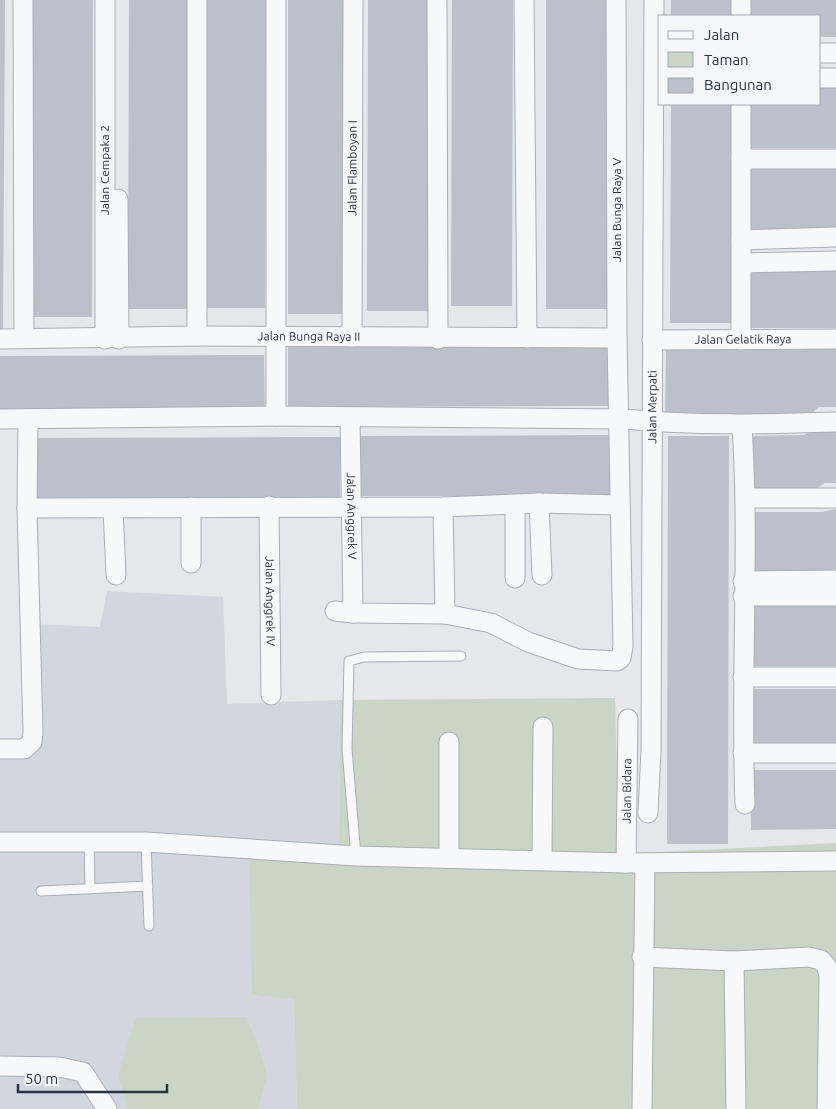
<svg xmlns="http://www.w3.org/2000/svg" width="836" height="1109" viewBox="0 0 836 1109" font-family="Ubuntu,sans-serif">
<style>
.built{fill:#d2d6de}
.green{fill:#c9d6c5}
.building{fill:#bbc0ca}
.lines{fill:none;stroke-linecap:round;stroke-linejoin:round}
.lane-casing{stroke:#a9aeb7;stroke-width:11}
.street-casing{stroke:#a9aeb7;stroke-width:21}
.lane{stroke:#f7f8fa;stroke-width:9}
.street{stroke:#f7f8fa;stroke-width:19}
.labels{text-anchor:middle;stroke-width:4;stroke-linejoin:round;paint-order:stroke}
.street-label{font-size:12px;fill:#2b3445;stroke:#f4f6f9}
</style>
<rect width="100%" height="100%" fill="#e4e7ec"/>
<path class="built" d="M107 591 223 597 227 704 340 700 339 847 252 995 294 998 297 1109H0V747H37L35 624 100 627Z"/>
<path class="green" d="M615 698 619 854 836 843V1109H297L294 999 252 995 249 850 339 847 340 700Z
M246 1017 257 1042 267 1075 258 1109H128L118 1075 136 1018Z"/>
<path class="building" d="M0 0H5L3 334H0Z
M31 0H93L92 317H31Z
M129 0H190V309H128Z
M204 0H266L265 308H203Z
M288 0H350L349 314H288Z
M368 0H429L428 311H367Z
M452 0H513L512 306H451Z
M546 0H608L607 309H546Z
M671 0H733V16H671Z
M750 0H836V37H820V16H750Z
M836 87V148H750V104H820V88Z
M671 104H732V323H670Z
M836 166V227L824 229H748V169H824Z
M836 267V328H749L748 268Z
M819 344H836V407H819L800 423 665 422 666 349 800 350Z
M609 346V406L288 407V347Z
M264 355 265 415 0 416V356Z
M825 423H836V483H825L804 496H748V436L804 435Z
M613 435V496H357L356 436Z
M668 436H729L728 844H667Z
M340 437V497L33 498V438Z
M836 509V569L823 572 747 573 746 512H822Z
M836 605V666H751V606Z
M750 689H836V749H750Z
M750 770H836V829L751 830Z"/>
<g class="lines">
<defs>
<path id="lane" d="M89 842 90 889
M146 842 149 926
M356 856 347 749 349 661 364 657 461 656
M41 891 148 886"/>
<g id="street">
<path d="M23 0 24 338"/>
<path d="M105 0V339"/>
<path d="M197 0V336"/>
<path d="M437 0 438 339"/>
<path d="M524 0 527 338"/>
<path d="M741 0V16"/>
<path d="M820 53H836"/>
<path d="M820 78H836"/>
<path d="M741 104V340"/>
<path d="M741 159H836"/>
<path d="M118 199 119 339"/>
<path d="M741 240 836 237"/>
<path d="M742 263 836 261"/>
<path id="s1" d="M352 337 353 0"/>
<path id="s2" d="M0 339 197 336 617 338"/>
<path id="s3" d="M652 340 836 339"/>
<path d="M276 416V0"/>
<path id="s4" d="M350 417 353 613"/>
<path d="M0 419 276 416 625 419C695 426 765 424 836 422"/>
<path d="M742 425C750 551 740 678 745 804"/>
<path d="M746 498H836"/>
<path d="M539 503 542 575"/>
<path d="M515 505V578"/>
<path id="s5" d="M269 506 271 695"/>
<path d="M191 507V563"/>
<path d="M443 507 445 614"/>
<path d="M27 508 443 507 539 503 619 505"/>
<path d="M113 508 116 575"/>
<path d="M743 581 836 580"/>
<path d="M743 596H836"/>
<path d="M335 611 353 613 445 614 491 623 528 642 578 659 617 661 621 658 623 646 617 338 616 0"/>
<path d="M743 677H836"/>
<path d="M0 749H24L32 742 33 732 27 508 28 419"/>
<path d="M743 753H836"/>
<path id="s6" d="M648 813 651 750 654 0"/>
<path d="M0 842H146L356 856 626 863 836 861"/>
<path d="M449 858V742"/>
<path d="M542 860 543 727"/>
<path id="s7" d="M626 863 628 719"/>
<path d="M642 957 734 961 809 957 821 960 827 967 829 977 827 1109"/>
<path d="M734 961 736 1109"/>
<path d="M0 1066 59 1067 83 1072 107 1109"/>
<path d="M642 1109 645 863"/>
</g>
</defs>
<use href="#lane" class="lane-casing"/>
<use href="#street" class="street-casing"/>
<use href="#lane" class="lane"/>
<use href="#street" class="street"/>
</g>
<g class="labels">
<g class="street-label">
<text dy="4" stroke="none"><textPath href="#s1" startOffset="169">Jalan Flamboyan I</textPath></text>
<text transform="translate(105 170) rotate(-90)" y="4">Jalan Cempaka 2</text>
<text transform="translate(617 210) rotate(-90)" y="4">Jalan Bunga Raya V</text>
<text dy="4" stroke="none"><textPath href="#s2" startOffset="309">Jalan Bunga Raya II</textPath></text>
<text dy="4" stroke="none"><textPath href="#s3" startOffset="91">Jalan Gelatik Raya</textPath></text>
<text dy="4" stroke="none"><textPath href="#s6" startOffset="406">Jalan Merpati</textPath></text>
<text dy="4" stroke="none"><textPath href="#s4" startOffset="99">Jalan Anggrek V</textPath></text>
<text dy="4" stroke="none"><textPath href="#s5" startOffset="95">Jalan Anggrek IV</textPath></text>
<text dy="4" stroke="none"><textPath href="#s7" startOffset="72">Jalan Bidara</textPath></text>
</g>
</g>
<rect x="658" y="15" width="162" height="90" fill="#f4f6f9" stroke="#a4a8b1"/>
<rect x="668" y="31" width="25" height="8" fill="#f7f8fa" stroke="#a4a8b1"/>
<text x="704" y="40" font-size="15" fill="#2b3445">Jalan</text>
<rect x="668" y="52" width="25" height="15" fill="#c9d6c5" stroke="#a4a8b1"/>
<text x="704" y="65" font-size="15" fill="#2b3445">Taman</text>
<rect x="668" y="78" width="25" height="15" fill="#bbc0ca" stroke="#a4a8b1"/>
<text x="704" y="90" font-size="15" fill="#2b3445">Bangunan</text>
<path d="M18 1084v8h149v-8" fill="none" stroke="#2b3445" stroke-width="2.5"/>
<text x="25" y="1084" font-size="15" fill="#2b3445" stroke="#f4f6f9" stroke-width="4" paint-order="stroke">50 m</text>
</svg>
